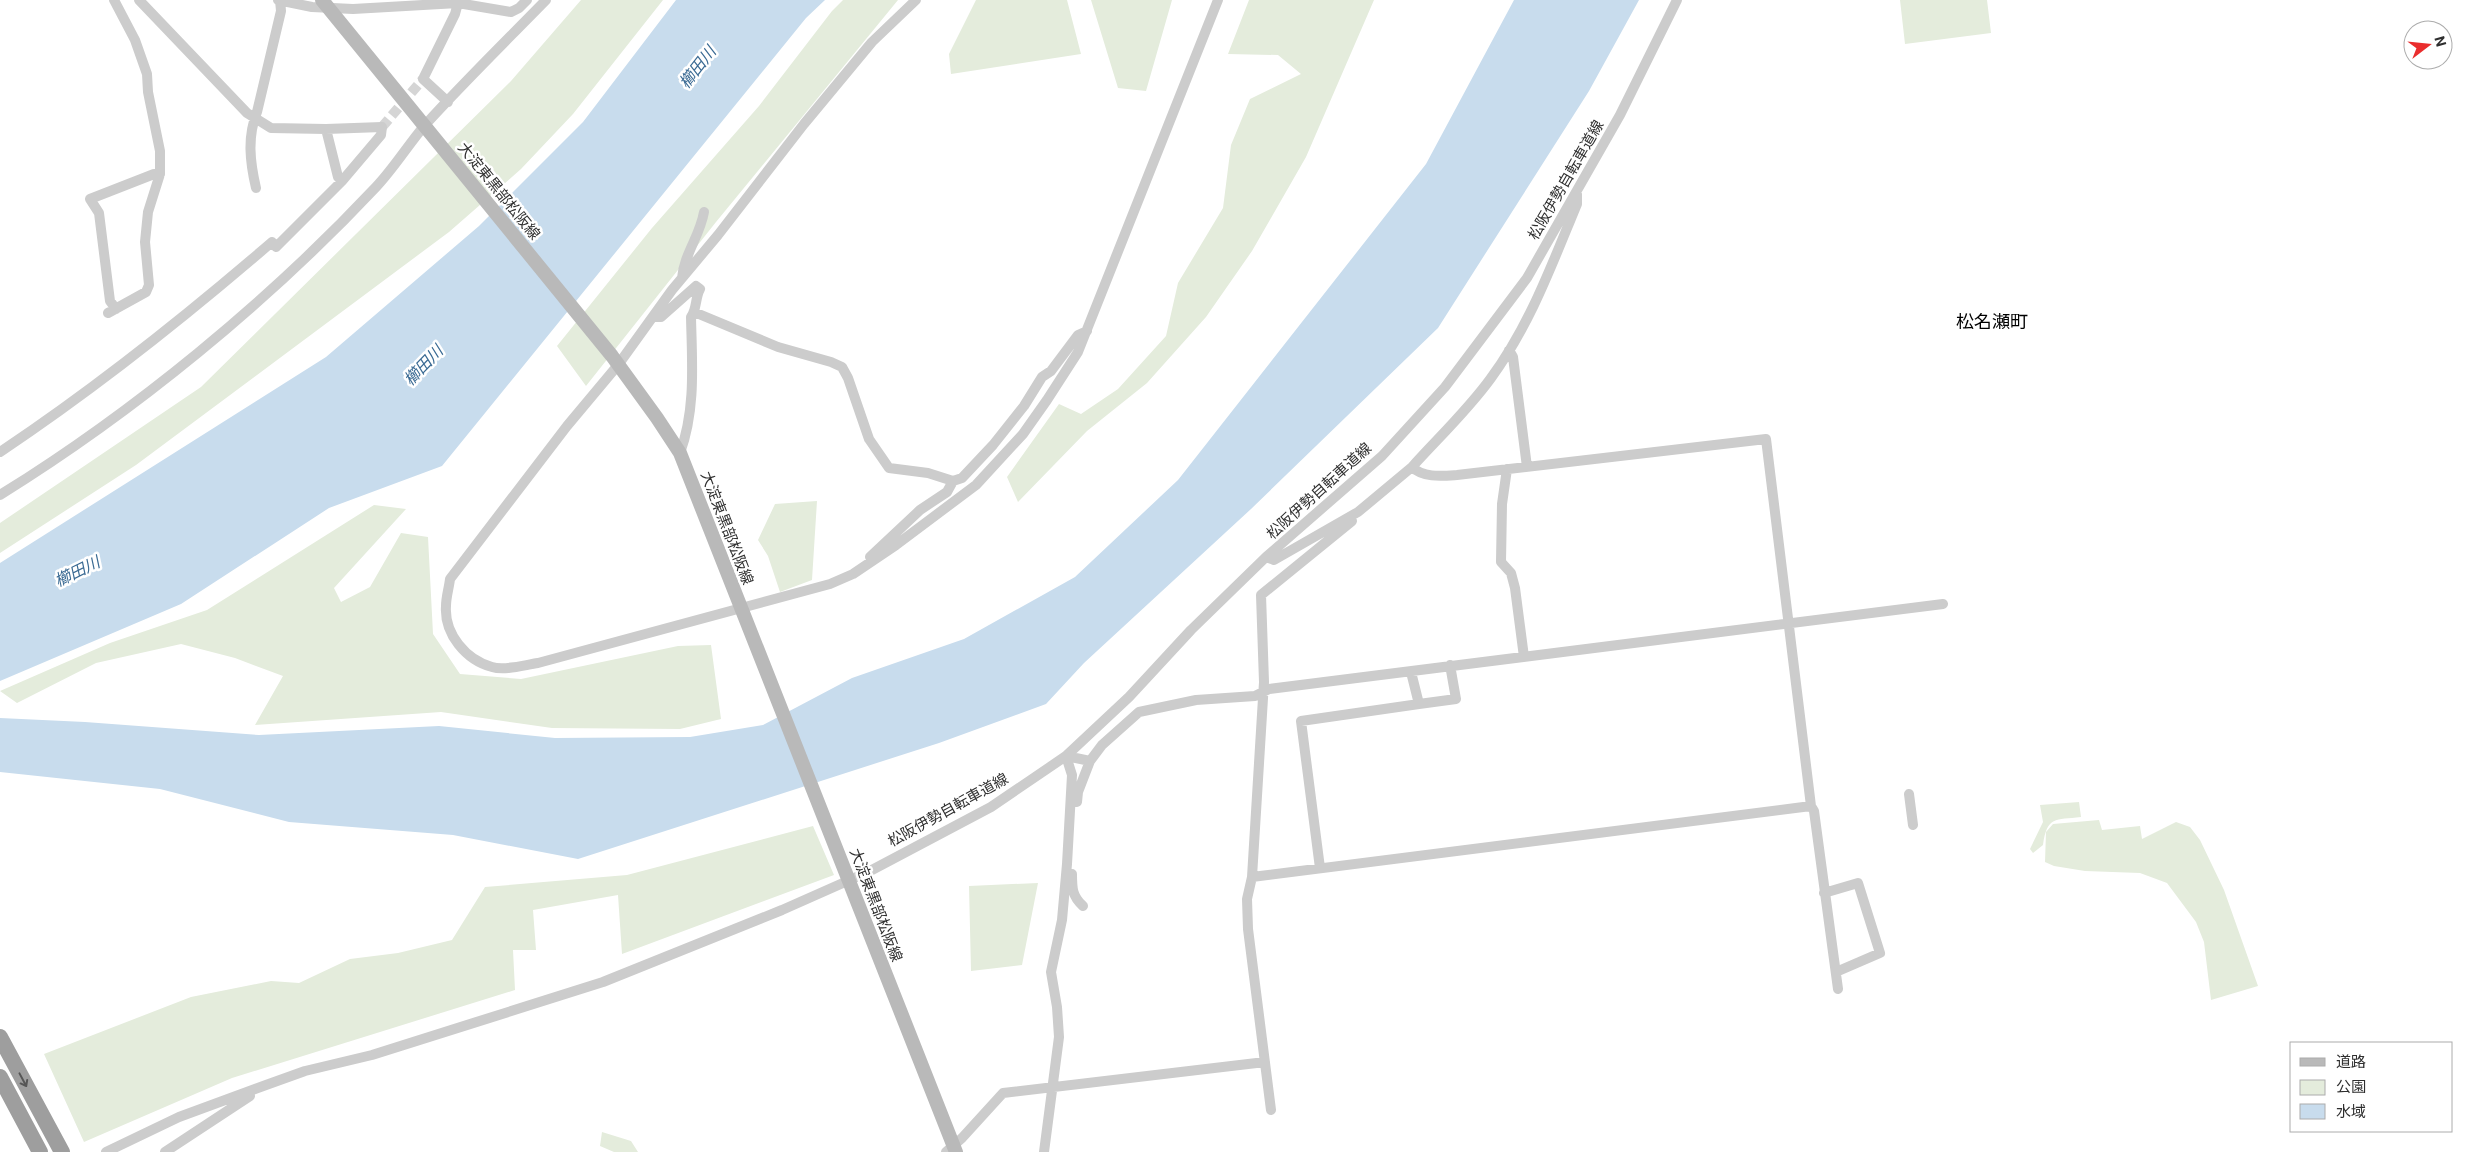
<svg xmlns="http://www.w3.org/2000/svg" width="2473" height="1152" viewBox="0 0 2473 1152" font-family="Roboto,'Noto Sans JP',sans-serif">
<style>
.green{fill:#e4ecdc}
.water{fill:#c8dced}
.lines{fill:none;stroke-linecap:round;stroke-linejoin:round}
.minor-tunnel{stroke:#d5d5d5;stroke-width:10;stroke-dasharray:10 5;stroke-linecap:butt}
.minor{stroke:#ccc;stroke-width:10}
.secondary{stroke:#b9b9b9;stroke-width:14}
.trunk{stroke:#9e9e9e;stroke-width:16}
.oneway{stroke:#565656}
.labels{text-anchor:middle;stroke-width:5;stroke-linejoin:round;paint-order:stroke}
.street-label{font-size:15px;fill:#2f2f2f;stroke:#fff}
.water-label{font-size:16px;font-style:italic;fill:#3a6a93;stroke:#fff}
.quarter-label{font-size:18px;fill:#000;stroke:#fff}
</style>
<rect width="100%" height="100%" fill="#fff"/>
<path class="green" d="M581 0H663L573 114 521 169 449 232 136 465 0 553V523L201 387 511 81Z
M843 0H898L716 222 586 386 557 346 652 228 759 106 832 11Z
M976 0H1067L1081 54 951 74 949 54Z
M1091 0H1172L1146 91 1118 88Z
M1249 0H1374L1306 157 1252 251 1206 317 1147 383 1087 431 1018 502 1007 477 1059 404 1081 414 1118 389 1166 336 1178 283 1223 208 1231 145 1250 99 1301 74 1278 55 1228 54Z
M1900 0H1987L1991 33 1905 44Z
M817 501 812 580 780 592 768 556 758 540 775 504Z
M374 505 406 509 334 588 341 602 370 587 401 533 428 537 433 634 460 674 521 679 678 646 711 645 721 719 680 729 552 728 441 712 255 725 283 676 235 658 181 644 96 663 17 703 0 691 110 643 207 610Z
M2079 802 2081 817C2055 820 2047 816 2043 845L2033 853 2030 849 2043 822 2040 805Z
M2099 820 2102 830 2140 826 2142 839 2176 822 2190 827 2200 840 2224 890 2258 986 2211 1000 2204 942 2196 922 2167 883 2140 873 2085 871 2054 866 2045 862 2046 832 2053 824Z
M813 826 834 875 622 954 618 895 533 910 536 950H513L515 990 232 1078 84 1142 44 1054 191 997 271 981 299 983 350 959 398 953 452 940 485 887 627 875Z
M1038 883 1022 965 971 971 969 886Z
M602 1132 631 1141 638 1152H614L600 1146Z"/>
<path class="water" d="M676 0H825L806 18 442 466 329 508 181 604 0 681V563L326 357 479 226 583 122Z
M1514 0H1639L1589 91 1438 328 1251 509 1084 663 1046 704 939 743 578 859 453 835 289 822 160 789 0 772V718L85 722 259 735 439 726 555 738 690 737 763 725 852 678 964 639 1075 577 1178 480 1426 164Z"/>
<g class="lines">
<path class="minor-tunnel" d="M382 127 423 79"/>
<path class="minor" d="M278 0 312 7 353 9 458 3 511 12 519 8 527 0
M916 0 872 42 804 124 718 235 672 290 618 365 567 426 450 579C449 588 446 597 446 606 444 634 466 660 492 667 505 671 524 665 538 663L830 584 853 574 896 545 976 485 1023 434 1047 400 1078 352 1218 0
M448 102 423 79 455 14 458 3
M326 129 338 177 342 181
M256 188C250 162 247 137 257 112L281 11 280 0
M682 278C684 254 700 236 704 212
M116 309 110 301 99 213 90 199 154 174H160
M694 312 778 347 831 362 842 367 848 378 869 439 889 468 928 473 953 481 947 492 920 510 870 557
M108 313 146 292 149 285 145 242 148 212 160 174V151L148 92 147 74 135 40 114 0
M653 317H661L696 286 700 289C695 298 697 309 691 317 692 363 696 409 680 453
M1509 350 1513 357 1527 467
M0 452C96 388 185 317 272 242L276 247 342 181 381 135 382 127 326 129 271 128 247 113 139 0
M1412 467C1438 438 1468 410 1491 378 1530 325 1552 264 1577 204V194
M1507 469 1502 504 1501 562 1511 573 1515 588 1524 657
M953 481 962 478 993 445 1024 406 1042 377 1051 371 1078 335 1087 331
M0 495C134 412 268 302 376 187 394 168 408 145 425 125 464 82 506 41 546 0
M1266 557 1274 560 1358 512 1412 467C1423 478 1442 476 1457 475L1766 439 1811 806 1814 811 1838 989
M1411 672 1419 704 1456 699 1450 665
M1066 756 1090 761 1102 745 1139 712 1196 700 1255 696 1269 689 1943 604
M1909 794 1913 825
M1077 802 1078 792 1090 761
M1320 868 1301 721 1419 704
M1072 874C1072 888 1072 896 1083 906
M1252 877 1811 806
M1824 893 1858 883 1880 953 1836 972
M1271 1110 1248 929 1247 899 1252 877 1264 682 1261 595 1352 521
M106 1152 179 1117 266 1085 305 1071 372 1055 603 982 782 910 870 871 991 807 1066 756 1129 697 1191 630 1266 557 1382 456 1445 387 1527 278 1620 115 1677 0
M165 1152 250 1096
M946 1152 962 1138 1003 1093 1265 1062
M1044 1152 1059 1037 1057 1007 1051 972 1062 920 1067 864 1072 775 1066 756"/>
<path class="secondary" d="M322 0 612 356 657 418 680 453 956 1152"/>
<path class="trunk" d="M0 1037 62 1152
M0 1077 40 1152"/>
</g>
<defs><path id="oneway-shaft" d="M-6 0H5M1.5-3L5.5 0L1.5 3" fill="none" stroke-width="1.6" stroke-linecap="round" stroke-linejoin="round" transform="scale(1.25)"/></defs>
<use class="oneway" href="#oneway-shaft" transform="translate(23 1080) rotate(62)"/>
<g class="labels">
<g class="street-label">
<text transform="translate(1566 180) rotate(-60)" y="5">松阪伊勢自転車道線</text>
<text transform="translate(499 191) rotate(51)" y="5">大淀東黒部松阪線</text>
<text transform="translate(1319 491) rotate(-42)" y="5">松阪伊勢自転車道線</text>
<text transform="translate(727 528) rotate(69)" y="5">大淀東黒部松阪線</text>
<text transform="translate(948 810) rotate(-29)" y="5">松阪伊勢自転車道線</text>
<text transform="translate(876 905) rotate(69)" y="5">大淀東黒部松阪線</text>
</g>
<g class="water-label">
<text transform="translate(697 67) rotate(-52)" y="6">櫛田川</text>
<text transform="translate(423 365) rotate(-46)" y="6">櫛田川</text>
<text transform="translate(77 571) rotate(-26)" y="6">櫛田川</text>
</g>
<g class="quarter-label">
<text x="1992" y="328">松名瀬町</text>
</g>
</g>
<rect x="2290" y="1042" width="162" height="90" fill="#ffffff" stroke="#acacac"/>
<rect x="2300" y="1058" width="25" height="8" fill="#b9b9b9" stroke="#acacac"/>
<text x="2336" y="1067" font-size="15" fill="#2f2f2f">道路</text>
<rect x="2300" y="1080" width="25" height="15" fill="#e4ecdc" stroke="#acacac"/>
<text x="2336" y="1092" font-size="15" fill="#2f2f2f">公園</text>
<rect x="2300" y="1104" width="25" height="15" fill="#c8dced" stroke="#acacac"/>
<text x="2336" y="1117" font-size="15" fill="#2f2f2f">水域</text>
<g transform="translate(2428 45) rotate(74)"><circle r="24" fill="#ffffff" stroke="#acacac"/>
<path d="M0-4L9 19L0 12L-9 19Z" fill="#ea2d2d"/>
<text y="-8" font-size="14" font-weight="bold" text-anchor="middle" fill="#2f2f2f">N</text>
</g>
</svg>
